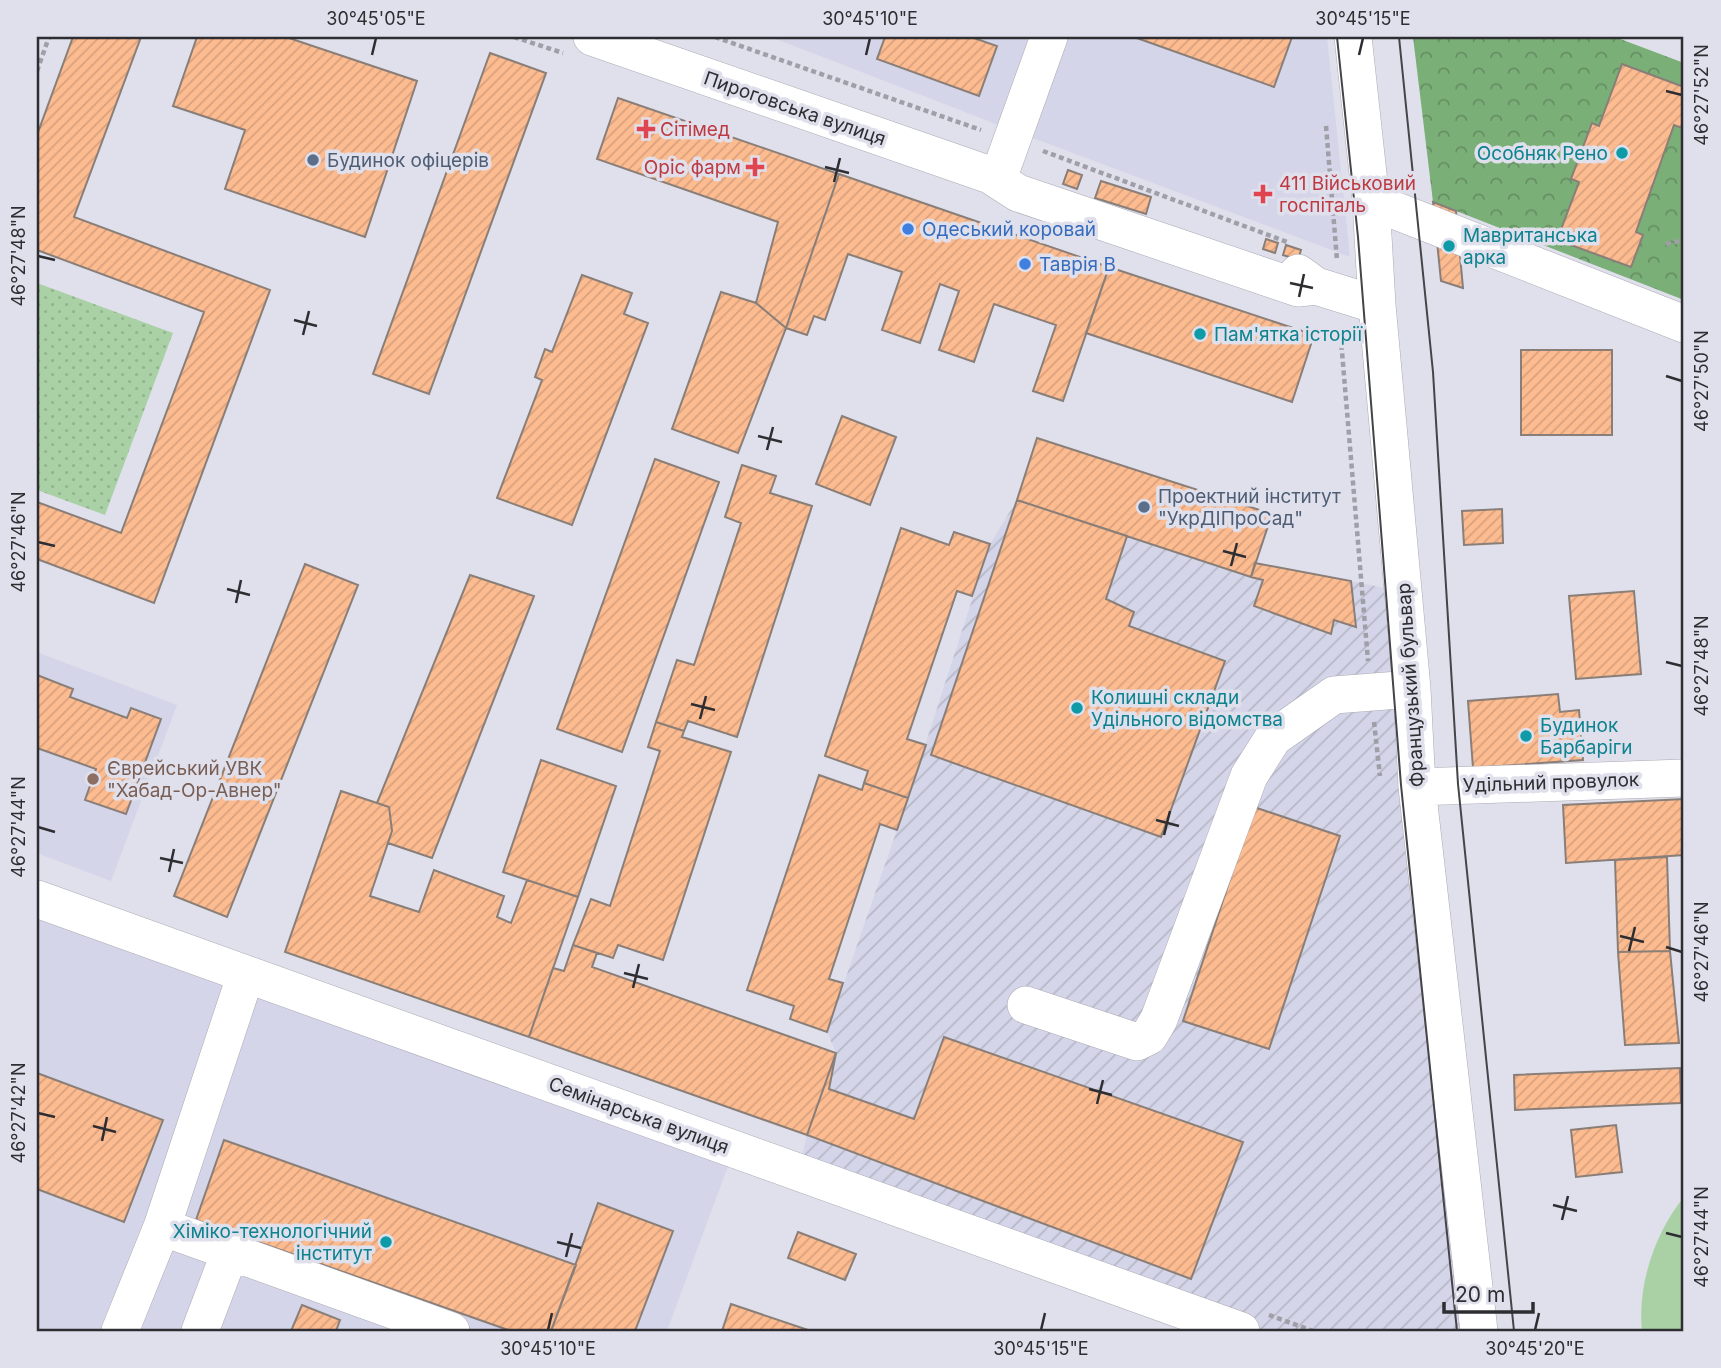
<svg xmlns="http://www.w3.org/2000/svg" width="1721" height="1368" viewBox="0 0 1721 1368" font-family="Inter,sans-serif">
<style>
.built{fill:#d4d5e8}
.industrial{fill:url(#industrial-furrows)}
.green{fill:#aad1a6}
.forest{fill:url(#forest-crowns)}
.garden{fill:url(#garden-dots)}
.building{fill:url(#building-hatch);stroke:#897e78;stroke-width:2}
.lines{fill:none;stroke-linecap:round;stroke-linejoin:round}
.minor-casing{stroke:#aaaab5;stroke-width:38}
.path{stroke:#9f9fa8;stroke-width:4.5;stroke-dasharray:5 3.5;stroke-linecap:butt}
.minor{stroke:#fff;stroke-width:37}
.tram{stroke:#444449;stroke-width:2}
.ticks{fill:none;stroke:#2e2e32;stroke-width:2.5}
.health-dot{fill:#e0444e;stroke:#e0e0ec;stroke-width:2.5}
.culture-dot{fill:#0f9aa8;stroke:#e0e0ec;stroke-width:2.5}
.service-dot{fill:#5c6f8a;stroke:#e0e0ec;stroke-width:2.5}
.shop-dot{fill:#3f7fe0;stroke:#e0e0ec;stroke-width:2.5}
.education-dot{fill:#8d6e63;stroke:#e0e0ec;stroke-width:2.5}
.labels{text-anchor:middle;stroke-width:7;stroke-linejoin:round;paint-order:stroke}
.street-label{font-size:19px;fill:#2e2e32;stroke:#e0e0ec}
.health-label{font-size:19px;fill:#be3a42;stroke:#e0e0ec;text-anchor:start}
.culture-label{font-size:19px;fill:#0d838f;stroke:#e0e0ec;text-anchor:start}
.service-label{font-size:19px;fill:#4e5e75;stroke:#e0e0ec;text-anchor:start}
.shop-label{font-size:19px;fill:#366cbe;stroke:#e0e0ec;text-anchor:start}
.education-label{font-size:19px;fill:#785e54;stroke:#e0e0ec;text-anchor:start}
.neatline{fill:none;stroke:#2e2e32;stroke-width:2.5}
.ticks-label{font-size:18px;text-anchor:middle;fill:#2e2e32}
</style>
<defs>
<pattern id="industrial-furrows" width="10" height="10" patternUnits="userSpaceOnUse" patternTransform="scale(1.75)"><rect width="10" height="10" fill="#d4d5e8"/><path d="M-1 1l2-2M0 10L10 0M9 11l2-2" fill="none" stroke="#b6b7c7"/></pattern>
<pattern id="forest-crowns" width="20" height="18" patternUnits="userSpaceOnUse" patternTransform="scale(1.75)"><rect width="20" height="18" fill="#7baf78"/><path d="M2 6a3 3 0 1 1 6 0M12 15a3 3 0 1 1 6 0" fill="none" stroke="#658f63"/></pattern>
<pattern id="garden-dots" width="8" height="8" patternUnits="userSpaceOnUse" patternTransform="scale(1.75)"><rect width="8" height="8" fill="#aad1a6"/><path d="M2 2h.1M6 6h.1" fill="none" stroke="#93b48f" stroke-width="1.8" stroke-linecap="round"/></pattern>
<pattern id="building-hatch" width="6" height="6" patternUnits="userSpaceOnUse" patternTransform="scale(1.75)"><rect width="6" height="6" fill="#fdbb90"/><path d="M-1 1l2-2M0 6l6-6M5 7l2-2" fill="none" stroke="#d9a17d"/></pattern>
</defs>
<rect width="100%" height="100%" fill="#e0e0ec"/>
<path class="built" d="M771 37H1327L1350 257 1014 131Z
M37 652 177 705 111 881 37 853Z
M37 901 734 1150 667 1331H37Z"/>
<path class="industrial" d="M1017 500 1255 563 1396 590 1478 1331H1248L800 1164 807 1135 836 1053 827 1032 908 798 990 544Z"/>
<path class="green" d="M1684 1197V1331H1642C1637 1285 1655 1232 1684 1197Z"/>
<path class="forest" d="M1413 37H1615L1684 63V300L1433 202Z"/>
<path class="garden" d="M37 283 173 333 105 515 37 490Z"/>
<path class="building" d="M73 37H141L74 217 270 290 154 603 37 559V502L121 533 204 312 37 250V135Z
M197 37H286L417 81 365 237 225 189 245 130 173 106Z
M885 37H971L997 46 979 96 877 59Z
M1134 37H1292L1274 87Z
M490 53 546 73 429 394 373 374Z
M1622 64 1684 87V122L1682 128 1674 125 1636 232 1643 235 1631 267 1557 240 1579 182 1571 179 1592 123 1599 126Z
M618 98 839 174 786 328 756 303 778 222 597 159Z
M1068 170 1082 175 1077 189 1063 184Z
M839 174 1109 267 1063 401 1033 391 1056 325 994 304 974 362 939 350 959 291 940 284 920 343 882 330 902 272 848 254 825 320 814 316 807 335 786 328Z
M1101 181 1151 197 1146 214 1095 198Z
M1433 202 1456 211 1463 288 1441 281Z
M1266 239 1278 243 1275 253 1263 249Z
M1286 245 1301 250 1298 260 1283 255Z
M1109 267 1314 335 1292 402 1086 333Z
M582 275 632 293 624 314 648 323 572 525 497 498 542 380 535 377 545 349 552 352Z
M721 292 756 303 786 328 738 453 672 429Z
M1521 350H1612V435H1521Z
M842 416 896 437 870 505 816 484Z
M1037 438 1272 514 1251 577 1017 500Z
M655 459 719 482 622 752 557 729Z
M742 465 776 476 770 493 812 506 737 737 688 721 684 731 656 722 677 660 694 665 741 523 725 517Z
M1017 500 1127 536 1106 599 1134 612 1129 626 1225 661 1161 837 931 755Z
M1502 509 1503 543 1464 545 1462 511Z
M901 528 949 545 954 532 990 544 972 596 957 591 907 739 926 745 908 798 864 783 868 771 825 756Z
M1255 563 1351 581 1356 627 1334 620 1331 634 1254 606 1263 580 1251 577Z
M305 564 358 585 227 917 174 896Z
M470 575 534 596 432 858 388 843 392 831 389 807 377 803Z
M1634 591 1641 674 1576 679 1569 596Z
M37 675 73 689 70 697 127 718 131 708 161 719 126 814 85 800 96 769 37 748Z
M1558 694 1560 712 1579 710 1583 760 1473 768 1468 701Z
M656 722 684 731 682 737 731 752 663 960 618 945 613 958 573 945 591 899 610 906 660 751 648 747Z
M541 760 616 786 578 897 503 872Z
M819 775 862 790 864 783 908 798 897 830 880 824 829 979 843 983 827 1032 790 1019 794 1006 747 990Z
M341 791 389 807 392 831 370 896 419 912 434 870 504 896 497 917 511 923 527 880 578 897 529 1037 285 952Z
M1684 799V855L1566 863 1563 805Z
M1254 807 1340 836 1269 1049 1183 1021Z
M1667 857 1670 951 1618 952 1615 860Z
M573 945 597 953 592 967 836 1053 807 1135 529 1037 553 968 564 971Z
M1670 951 1679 1043 1625 1045 1618 952Z
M944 1037 1243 1142 1191 1279 807 1135 836 1053 829 1089 914 1119Z
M1680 1068 1681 1103 1515 1110 1514 1075Z
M37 1073 163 1120 124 1222 37 1189Z
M1616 1125 1622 1172 1576 1177 1571 1130Z
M224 1140 576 1265 551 1331H511L196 1220Z
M598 1203 673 1231 635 1331H551Z
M798 1232 856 1254 845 1280 788 1258Z
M731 1304 808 1330V1331H722Z
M302 1305 340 1320 336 1331H291Z"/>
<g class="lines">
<defs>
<path id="minor" d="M592 37 990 175 1018 193 1298 288 1316 286
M1353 37 1371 201 1377 305 1412 689 1417 787 1479 1331
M998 179 1049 37
M1371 201 1684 324
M1298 273 1316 286 1377 305
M1417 787 1684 778
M37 899 1241 1331
M1026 1005 1137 1042 1149 1036 1159 1019 1249 776 1273 738 1334 695 1412 689
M162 1227 451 1331
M120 1331 162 1227 246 974
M200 1331 230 1252"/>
</defs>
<use href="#minor" class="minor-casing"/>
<path class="path" d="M514 37 563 53
M715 37 981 130
M37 71 49 37
M1326 126 1337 260
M1043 151 1287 242
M1666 244 1684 240
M1340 328 1368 661
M1374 722 1380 776
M1269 1315 1313 1331"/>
<use href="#minor" class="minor"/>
<path class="tram" d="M1337 37 1358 237 1401 785 1457 1331
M1399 37 1433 372 1458 784 1514 1331"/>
</g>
<path class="ticks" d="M372 55 376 38M866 55 870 38M1359 55 1363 38M1666 91 1682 95M825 167 849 173M834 182 840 158M38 256 55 260M1290 283 1313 288M1299 297 1304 274M294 320 317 326M303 335 309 311M1666 376 1682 381M758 436 782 442M767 450 773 427M38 542 55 546M1223 551 1246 557M1231 566 1237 543M227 589 250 595M236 603 241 580M1666 662 1682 666M691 704 715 710M700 719 706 696M1156 820 1179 826M38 827 55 832M1164 835 1170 811M160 858 183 863M169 872 174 849M1620 936 1644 942M1666 947 1682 952M1629 951 1635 927M624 973 648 979M633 988 639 964M1089 1089 1112 1095M1097 1104 1103 1080M38 1113 55 1117M93 1126 116 1132M102 1141 107 1117M1553 1205 1577 1211M1562 1220 1568 1196M1666 1233 1682 1237M557 1242 581 1248M566 1257 572 1233M548 1330 552 1313M1041 1330 1045 1313M1535 1330 1539 1313"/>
<g class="health-dot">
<path d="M642.5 118.5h7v7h7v7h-7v7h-7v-7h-7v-7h7z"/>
<path d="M751.5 156.5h7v7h7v7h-7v7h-7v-7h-7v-7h7z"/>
<path d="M1259.5 183.5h7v7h7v7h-7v7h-7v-7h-7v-7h7z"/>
</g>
<g class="culture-dot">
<circle cx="1622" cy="153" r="7"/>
<circle cx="1449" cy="246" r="7"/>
<circle cx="1200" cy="334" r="7"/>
<circle cx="1077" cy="708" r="7"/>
<circle cx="1526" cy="736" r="7"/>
<circle cx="386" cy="1242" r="7"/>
</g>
<g class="service-dot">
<circle cx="313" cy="160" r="7"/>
<circle cx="1144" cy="507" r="7"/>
</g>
<g class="shop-dot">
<circle cx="908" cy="229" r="7"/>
<circle cx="1025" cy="264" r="7"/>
</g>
<circle class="education-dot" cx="93" cy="779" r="7"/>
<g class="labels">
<g class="street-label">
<text transform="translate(795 108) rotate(19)" y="7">Пироговська вулиця</text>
<text transform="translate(1410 685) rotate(-94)" y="7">Французький бульвар</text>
<text transform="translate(1551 782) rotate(-2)" y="7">Удільний провулок</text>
<text transform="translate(639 1115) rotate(20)" y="7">Семінарська вулиця</text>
</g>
<g class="health-label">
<text x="660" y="136">Сітімед</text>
<text x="741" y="174" text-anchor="end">Оріс фарм</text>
<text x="1279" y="190">411 Військовий<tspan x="1279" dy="22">госпіталь</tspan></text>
</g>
<g class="culture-label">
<text x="1608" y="160" text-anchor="end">Особняк Рено</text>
<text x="1463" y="242">Мавританська<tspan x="1463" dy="22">арка</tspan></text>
<text x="1214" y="341">Пам'ятка історії</text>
<text x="1091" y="704">Колишні склади<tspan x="1091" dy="22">Удільного відомства</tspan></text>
<text x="1540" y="732">Будинок<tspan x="1540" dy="22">Барбаріги</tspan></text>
<text x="372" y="1238" text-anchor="end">Хіміко-технологічний<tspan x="372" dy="22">інститут</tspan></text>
</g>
<g class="service-label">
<text x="327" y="167">Будинок офіцерів</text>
<text x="1158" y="503">Проектний інститут<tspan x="1158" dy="22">"УкрДІПроСад"</tspan></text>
</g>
<g class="shop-label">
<text x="922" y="236">Одеський коровай</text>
<text x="1039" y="271">Таврія В</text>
</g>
<g class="education-label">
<text x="107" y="775">Єврейський УВК<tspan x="107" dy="22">"Хабад-Ор-Авнер"</tspan></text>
</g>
</g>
<rect width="1721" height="1368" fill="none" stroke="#e0e0ec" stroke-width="77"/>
<path d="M1444 1302v10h89v-10" fill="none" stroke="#2e2e32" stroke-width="3.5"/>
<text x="1455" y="1302" font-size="21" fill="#2e2e32" stroke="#e0e0ec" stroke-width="5" paint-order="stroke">20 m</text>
<rect x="38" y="38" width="1644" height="1292" class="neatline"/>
<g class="ticks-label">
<text x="376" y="25">30°45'05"E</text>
<text x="870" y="25">30°45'10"E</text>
<text x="1363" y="25">30°45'15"E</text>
<text transform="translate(1702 95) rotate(-90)" y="6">46°27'52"N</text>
<text transform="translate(19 256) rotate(-90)" y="6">46°27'48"N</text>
<text transform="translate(1702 381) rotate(-90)" y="6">46°27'50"N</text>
<text transform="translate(19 542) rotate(-90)" y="6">46°27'46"N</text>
<text transform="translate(1702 666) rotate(-90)" y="6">46°27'48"N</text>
<text transform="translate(19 827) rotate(-90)" y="6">46°27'44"N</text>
<text transform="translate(1702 952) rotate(-90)" y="6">46°27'46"N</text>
<text transform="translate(19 1113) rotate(-90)" y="6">46°27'42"N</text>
<text transform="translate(1702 1237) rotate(-90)" y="6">46°27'44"N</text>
<text x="548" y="1355">30°45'10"E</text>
<text x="1041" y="1355">30°45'15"E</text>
<text x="1535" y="1355">30°45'20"E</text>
</g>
</svg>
